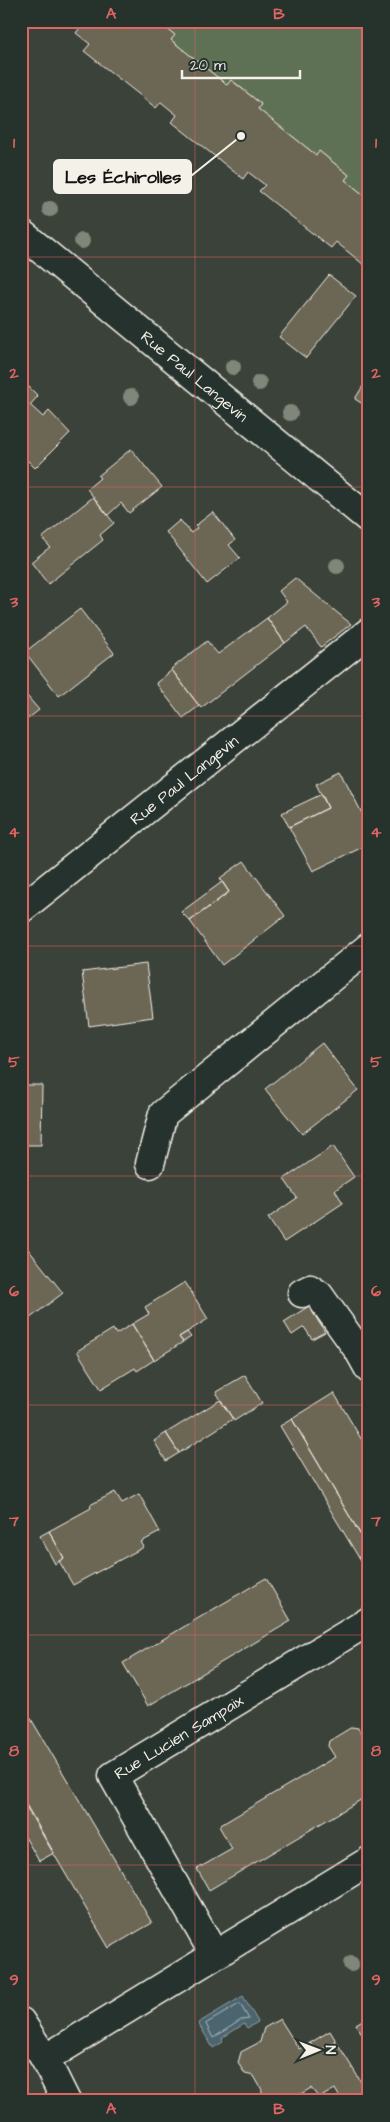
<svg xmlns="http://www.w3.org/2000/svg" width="390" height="2122" viewBox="0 0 390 2122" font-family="'Architects Daughter',sans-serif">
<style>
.green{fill:#5f7154;stroke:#aab19e}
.water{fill:#4b6570;stroke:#8f9da0}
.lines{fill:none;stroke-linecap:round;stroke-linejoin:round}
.shore{stroke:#b0b9b8;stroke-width:1}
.building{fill:#6c6655;stroke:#f4f1e8}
.minor-casing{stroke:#f4f1e8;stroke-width:31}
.minor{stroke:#26332d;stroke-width:28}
.tree{fill:#808679}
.grid{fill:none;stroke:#df6462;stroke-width:1;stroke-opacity:0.55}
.labels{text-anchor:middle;stroke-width:4;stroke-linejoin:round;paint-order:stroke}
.street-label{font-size:16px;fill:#f4f1e8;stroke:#26332d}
.leader{fill:none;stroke:#f4f1e8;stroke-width:2}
.callout-dot{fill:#f4f1e8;stroke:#26332d;stroke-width:2}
.callout{fill:#f4f1e8;stroke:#f4f1e8;stroke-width:2}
.callout-label{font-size:18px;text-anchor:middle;font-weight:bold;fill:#111}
.neatline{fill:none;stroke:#df6462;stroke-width:2}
.grid-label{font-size:16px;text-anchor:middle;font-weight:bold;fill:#df6462}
</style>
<rect width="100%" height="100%" fill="#3b4239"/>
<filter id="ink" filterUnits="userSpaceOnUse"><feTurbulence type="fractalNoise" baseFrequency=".02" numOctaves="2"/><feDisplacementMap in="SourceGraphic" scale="10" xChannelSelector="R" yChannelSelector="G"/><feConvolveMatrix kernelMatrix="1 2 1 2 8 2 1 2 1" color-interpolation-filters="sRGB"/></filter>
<g filter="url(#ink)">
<path class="green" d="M157 21H369V199L345 180 348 174 319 151 316 155 258 109 261 104 232 80 227 85 171 40 174 35Z"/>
<path class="water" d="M243 1996 258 2022 247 2028 244 2024 222 2038 223 2042 213 2048 198 2023Z"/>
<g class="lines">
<path class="shore" d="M240 2004 249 2019 241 2020 213 2038 206 2024Z"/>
</g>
<path class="building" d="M85 21H157L175 35 171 40 227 85 231 80 261 104 258 109 316 155 319 151 349 175 345 180 369 199V269L336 242 331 248 259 191 265 185 248 172 243 179 172 122 177 115 161 102 156 108 84 51 90 44 76 33Z
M329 275 356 296 306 358 279 337Z
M369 376V408L355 399Z
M25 383 38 396 30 405 43 417 49 411 70 433 35 468 21 454V387Z
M131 449 162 487 129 513 121 503 108 515 87 489 100 478 98 476Z
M93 497 114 523 100 535 103 540 48 584 31 562 50 547 42 538Z
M213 512 235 540 229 545 240 558 207 584 166 532 180 520 191 533 197 528 195 526Z
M295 578 351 624 321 647 306 627 285 643 267 618 287 602 279 591Z
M80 609 114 653 59 696 25 652Z
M267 618 285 643 201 708 171 669 207 641 218 654Z
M172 670 199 706 183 718 156 683Z
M21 689 39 710 21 724Z
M341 772 369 827V844L313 871 289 827 328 808 316 784Z
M322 794 328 808 289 827 282 813Z
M244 861 285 916 222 965 190 921 229 892 220 878Z
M222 882 229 892 190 921 181 912Z
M146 964 153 1017 89 1026 82 972Z
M322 1043 358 1090 302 1134 265 1089Z
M21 1085H42L41 1145H21Z
M333 1146 354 1177 335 1190 343 1203 284 1242 268 1218 297 1198 284 1179Z
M28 1249 63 1293 21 1325V1254Z
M185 1282 208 1319 179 1337 183 1342 154 1360 132 1324 149 1314 145 1307Z
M309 1306 325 1332 312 1339 304 1327 292 1335 284 1322Z
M132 1324 154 1360 137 1371 135 1368 101 1389 77 1351 113 1329 116 1334Z
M187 1332 191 1337 183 1342 179 1337Z
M245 1375 262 1403 234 1421 216 1392Z
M334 1393 369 1452V1549L292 1419Z
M220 1400 233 1419 179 1453 166 1433Z
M292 1419 369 1549V1566L365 1568 280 1426Z
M166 1433 179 1453 166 1461 154 1441Z
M115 1492 122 1503 139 1494 160 1532 141 1542 144 1547 73 1585 59 1561 64 1558 49 1531 91 1508 90 1505Z
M49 1531 64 1558 55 1564 40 1536Z
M266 1578 291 1621 148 1706 123 1663Z
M21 1702 152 1923 109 1948 21 1798Z
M352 1727 358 1728 364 1740 369 1737V1795L209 1890 197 1869 232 1849 219 1826 335 1757 328 1746 329 1741Z
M25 1803 54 1853 39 1861 21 1830V1805Z
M369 2016V2045L356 2024Z
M280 2019 299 2049 310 2043 316 2053 336 2041 369 2095V2100L342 2101 335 2089 319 2098 311 2088 289 2101H261L262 2090 254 2076 245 2074 238 2063 241 2052 260 2042 264 2028Z
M330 2031 336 2041 316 2053 310 2043Z"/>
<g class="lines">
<defs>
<g id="minor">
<path id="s1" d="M21 233 369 519"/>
<path id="s2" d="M21 909 369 632"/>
<path d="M150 1164 163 1114 369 947"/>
<path d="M302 1293 310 1289 319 1295 359 1351 369 1369"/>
<path id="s3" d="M214 1954 113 1776 369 1621"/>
<path d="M21 2022 45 2059 66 2101"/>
<path d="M45 2059 369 1861"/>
</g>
</defs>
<use href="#minor" class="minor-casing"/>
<use href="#minor" class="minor"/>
</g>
<g class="tree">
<circle cx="50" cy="209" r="8"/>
<circle cx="82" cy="241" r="8"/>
<circle cx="233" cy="367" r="8"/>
<circle cx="259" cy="383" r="8"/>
<circle cx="131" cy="397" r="8"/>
<circle cx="290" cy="413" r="8"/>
<circle cx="337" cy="566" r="8"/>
<circle cx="351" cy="1964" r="8"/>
</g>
</g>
<path class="grid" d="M195 21V2101M21 257H369M21 487H369M21 716H369M21 946H369M21 1176H369M21 1405H369M21 1635H369M21 1865H369"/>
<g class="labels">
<g class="street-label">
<text dy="6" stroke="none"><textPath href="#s1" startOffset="225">Rue Paul Langevin</textPath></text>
<text dy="6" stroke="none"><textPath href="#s2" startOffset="208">Rue Paul Langevin</textPath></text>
<text dy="6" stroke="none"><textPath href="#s3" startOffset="281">Rue Lucien Sampaix</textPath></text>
</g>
</g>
<path class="leader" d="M241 136L191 176"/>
<circle class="callout-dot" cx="241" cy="136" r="5"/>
<rect class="callout" x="54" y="160" width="137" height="33" rx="5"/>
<g class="callout-label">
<text x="123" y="183">Les Échirolles</text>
</g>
<rect width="390" height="2122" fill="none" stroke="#26332d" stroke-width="55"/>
<g transform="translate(318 2050) rotate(89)" stroke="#26332d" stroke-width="4" paint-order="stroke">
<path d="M0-4L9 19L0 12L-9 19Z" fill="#f4f1e8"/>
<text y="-8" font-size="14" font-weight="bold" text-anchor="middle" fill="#f4f1e8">N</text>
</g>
<path d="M182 70v8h118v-8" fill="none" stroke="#f4f1e8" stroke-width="2.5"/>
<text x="190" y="70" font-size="15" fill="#f4f1e8" stroke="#26332d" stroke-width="4" paint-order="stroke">20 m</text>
<rect x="28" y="28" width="334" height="2066" class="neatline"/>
<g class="grid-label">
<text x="111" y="19">A</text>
<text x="279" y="19">B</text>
<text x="14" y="148">1</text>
<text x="376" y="148">1</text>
<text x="14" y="378">2</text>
<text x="376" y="378">2</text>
<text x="14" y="607">3</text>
<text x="376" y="607">3</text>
<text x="14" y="837">4</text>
<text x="376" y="837">4</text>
<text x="14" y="1067">5</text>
<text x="376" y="1067">5</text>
<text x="14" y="1296">6</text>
<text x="376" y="1296">6</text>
<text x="14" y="1526">7</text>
<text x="376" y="1526">7</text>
<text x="14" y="1756">8</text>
<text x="376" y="1756">8</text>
<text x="14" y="1985">9</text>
<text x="376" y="1985">9</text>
<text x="111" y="2114">A</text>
<text x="279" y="2114">B</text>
</g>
</svg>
